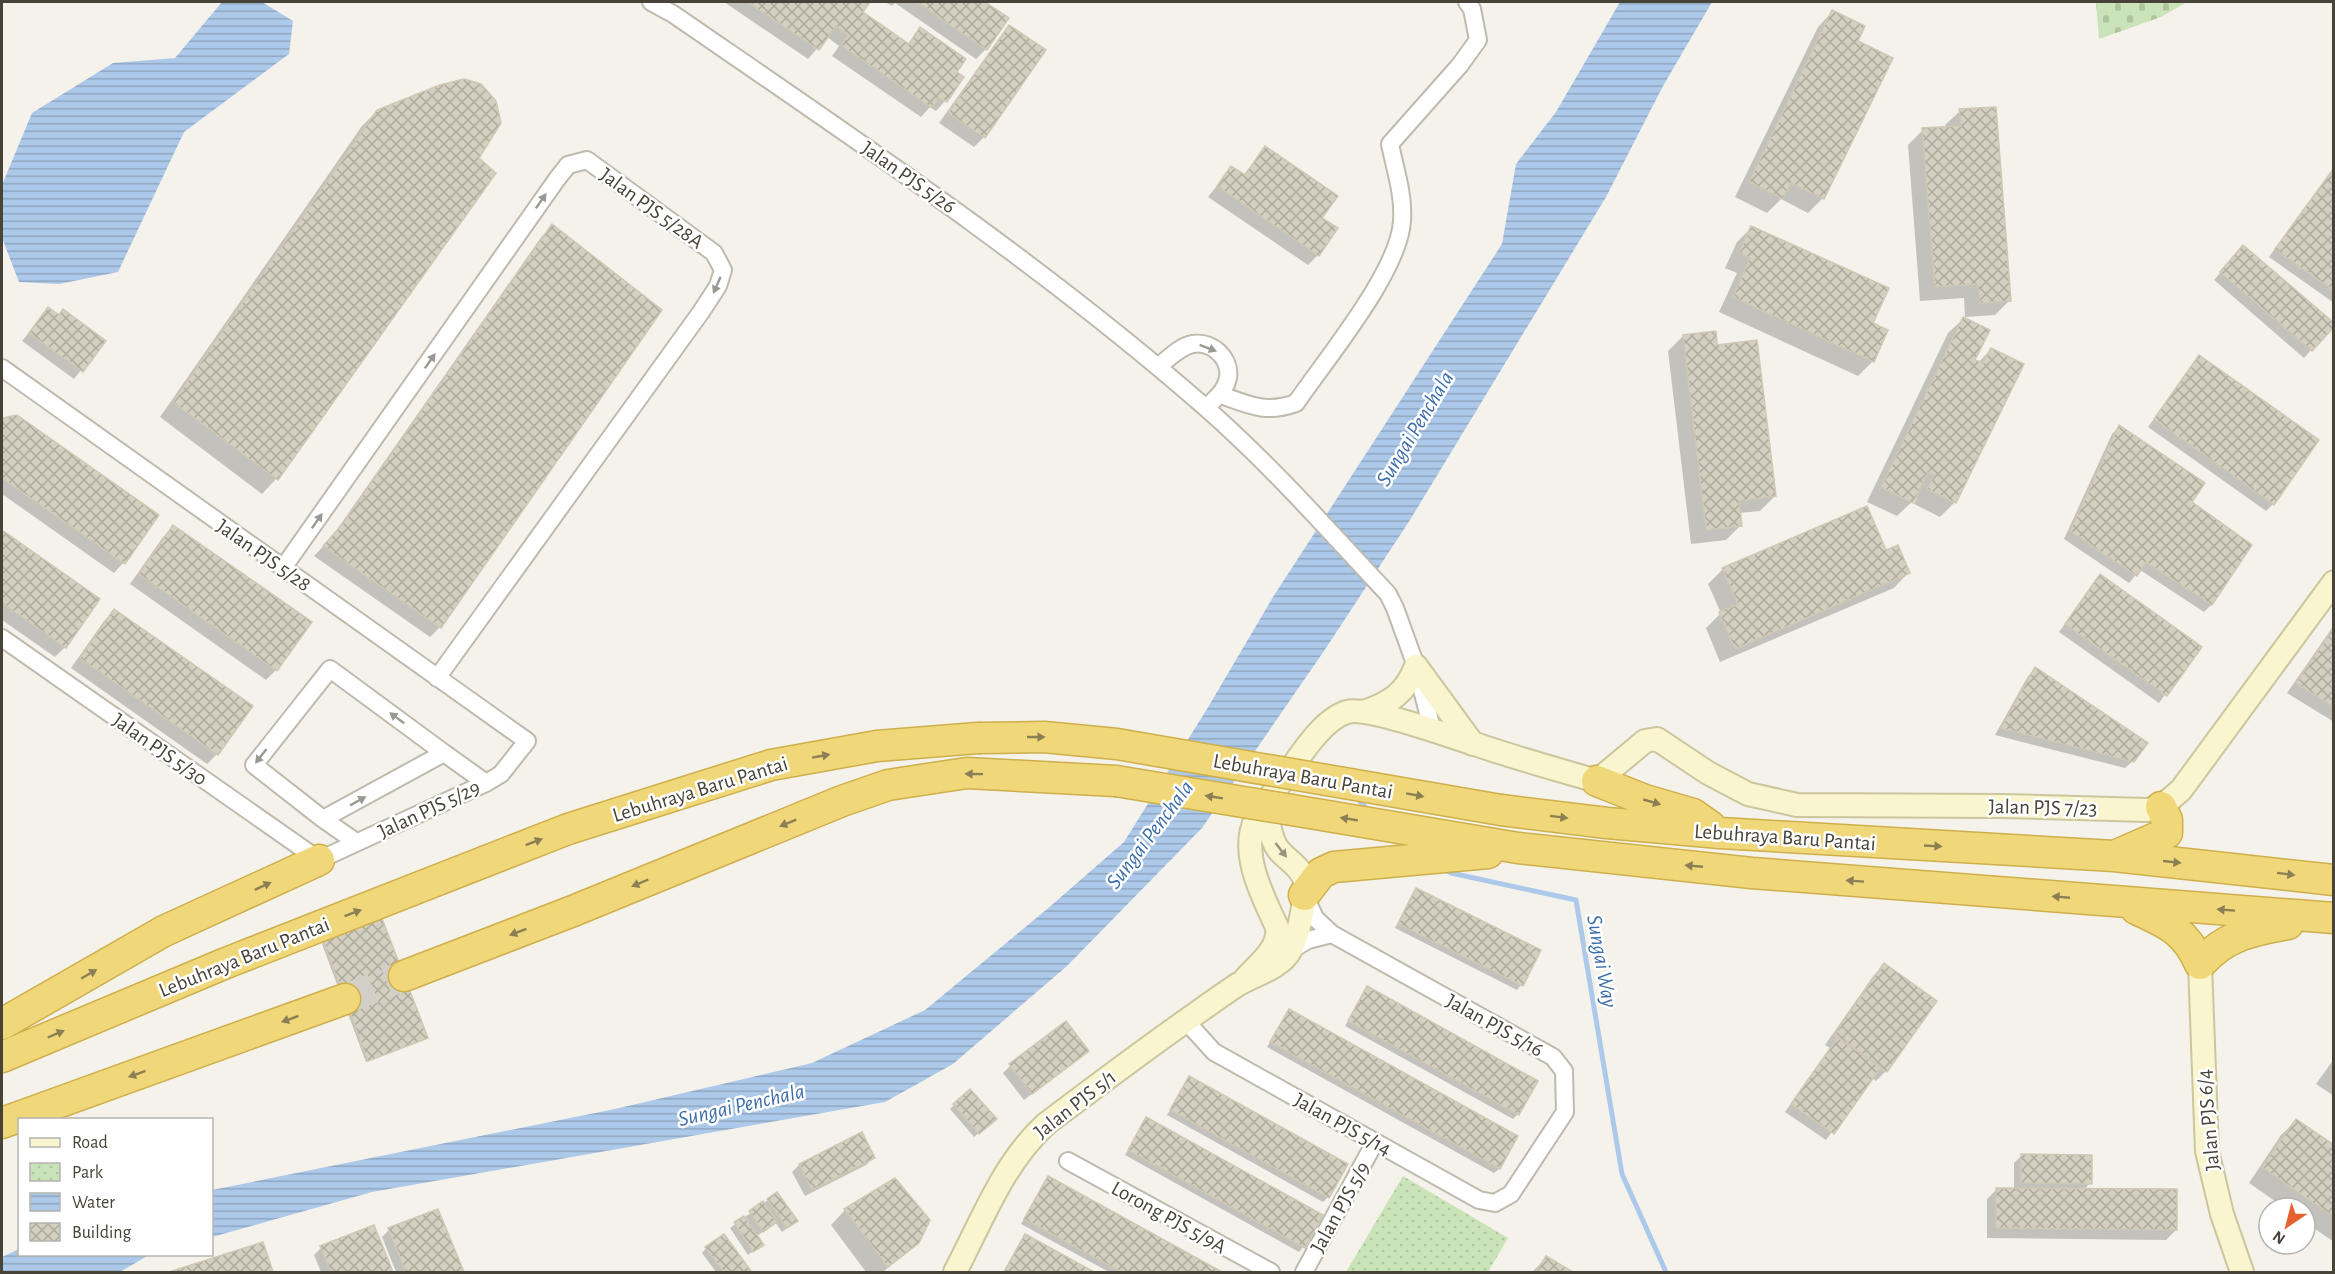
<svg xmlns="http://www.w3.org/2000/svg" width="2335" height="1274" viewBox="0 0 2335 1274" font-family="'Alegreya Sans',sans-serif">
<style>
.cemetery{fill:url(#cemetery-stones)}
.park{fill:url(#park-dots)}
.water{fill:url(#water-rules)}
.shadow{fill:#0003}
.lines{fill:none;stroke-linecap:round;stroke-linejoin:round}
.stream{stroke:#adc9ea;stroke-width:5}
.building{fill:url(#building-cross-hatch);stroke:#cec8b5;stroke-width:1.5}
.highway-tunnel{stroke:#d1cfc7;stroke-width:30;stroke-dasharray:30 15;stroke-linecap:butt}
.street-casing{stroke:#bebbae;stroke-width:20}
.secondary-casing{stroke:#cbc69d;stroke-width:26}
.highway-casing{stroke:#ceaf4a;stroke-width:33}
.street{stroke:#fff;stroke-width:16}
.secondary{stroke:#f9f5cf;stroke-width:22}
.highway{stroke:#f0d87a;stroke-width:30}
.highway-bridge-casing{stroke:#ceaf4a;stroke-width:33;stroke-linecap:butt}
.highway-bridge{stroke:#f0d87a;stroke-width:30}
.oneway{fill:#9a9892}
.oneway2{fill:#8b7f53}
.oneway3{fill:#97937c}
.labels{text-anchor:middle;stroke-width:5;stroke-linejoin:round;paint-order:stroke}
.street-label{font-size:21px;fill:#474339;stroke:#fff}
.water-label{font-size:22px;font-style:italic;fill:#3c6da9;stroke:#fff}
</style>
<defs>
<pattern id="cemetery-stones" width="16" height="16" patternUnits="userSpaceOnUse" patternTransform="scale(1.5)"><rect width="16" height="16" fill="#cae3b8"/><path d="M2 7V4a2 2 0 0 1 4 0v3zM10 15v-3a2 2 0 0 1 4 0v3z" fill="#afc49f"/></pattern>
<pattern id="park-dots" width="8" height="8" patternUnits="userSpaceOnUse" patternTransform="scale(1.5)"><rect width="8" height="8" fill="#cae3b8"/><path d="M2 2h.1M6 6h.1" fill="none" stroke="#afc49f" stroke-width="1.8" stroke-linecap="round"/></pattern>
<pattern id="water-rules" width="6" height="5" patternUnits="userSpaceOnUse" patternTransform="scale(1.5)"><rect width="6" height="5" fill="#adc9ea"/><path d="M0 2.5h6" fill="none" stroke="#8fa5bf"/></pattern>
<pattern id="building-cross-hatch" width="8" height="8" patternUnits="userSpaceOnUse" patternTransform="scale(1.5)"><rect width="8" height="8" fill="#d4cfc1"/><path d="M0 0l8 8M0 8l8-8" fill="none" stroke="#aeaa9e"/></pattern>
</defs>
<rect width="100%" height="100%" fill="#f4f2eb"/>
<path class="cemetery" d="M2096 2H2187L2161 17 2099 39Z"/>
<path class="park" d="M1403 1176 1508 1238 1488 1272H1346Z"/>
<path class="water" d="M222 2H262L293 21 289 54 184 132 118 272 59 284 19 282 2 238V185L32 113 113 63 175 58Z
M1620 2H1712L1663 86 1606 197 1410 520 1324 651 1202 828 1067 966 953 1064 885 1102 372 1192 212 1237V1190L615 1109 812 1063 925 1010 1046 910 1124 842 1207 709 1273 597 1502 244 1516 164 1556 112Z
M19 1249 20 1254 149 1255 120 1272H2V1257Z"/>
<path class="shadow" d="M724 2H868L860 12 907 45 921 29 955 72 962 77 945 101 936 111 930 107 921 117 832 56 839 46 827 37 808 59Z
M885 2H983L1007 18 986 49 976 59 895 3 892 6Z
M1832 12 1856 41 1823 198 1808 213 1781 199 1767 213 1735 197 1818 27Z
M1010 27 1044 51 984 137 974 147 939 123 1000 37Z
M377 111 477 158 494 174 276 479 262 494 160 417 362 126Z
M1960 111 2010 300 1995 315 1965 317 1964 298 1920 301 1908 145 1923 130 1946 128 1945 125Z
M1265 148 1320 218 1336 229 1318 255 1308 265 1208 197 1231 168 1243 176Z
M2334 167V303L2269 257Z
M552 226 440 627 430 637 314 556 331 538 542 236Z
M1752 227 1871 324 1873 361 1858 376 1719 312 1737 273 1725 268 1737 242Z
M2236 255 2311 350 2304 358 2214 280Z
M48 309 58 316 63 311 104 341 74 379 22 341Z
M1963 319 1973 360 1978 363 1991 349 1955 502 1940 517 1914 504 1917 497 1897 516 1867 502 1948 333Z
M1683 336 1716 346 1775 496 1760 511 1739 513 1741 525 1726 540 1691 544 1668 351Z
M2200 357 2273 504 2266 511 2148 427Z
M16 417 157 515 123 563 114 573 2 494V419Z
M2119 427 2190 502 2250 546 2211 605 2204 612 2140 570 2129 583 2064 539 2112 434Z
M173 527 276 670 266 680 130 584 163 537Z
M2 532 98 599 65 647 55 657 2 620Z
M1886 552 1908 573 1894 588 1720 662 1706 628 1721 613 1708 584 1723 569Z
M2100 576 2200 647 2159 703 2059 632Z
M114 611 217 754 207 764 71 668 104 621Z
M2334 625V722L2287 693Z
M2035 669 2133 761 2125 768 1995 735 2028 676Z
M1416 889 1539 951 1521 985 1517 990 1395 928 1412 894Z
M324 942 426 1038 366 1062 322 944Z
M1884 965 1886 1071 1876 1081 1872 1078 1826 1140 1785 1112 1830 1048 1825 1045 1874 975Z
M1367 988 1536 1082 1518 1114 1513 1119 1345 1026Z
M1289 1011 1516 1137 1499 1169 1494 1173 1267 1047Z
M1080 1058 1024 1100 1003 1073 1010 1066Z
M2334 1059V1096L2316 1084Z
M1190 1078 1328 1197 1323 1202 1167 1115Z
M954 1105 990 1123 974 1137 950 1109Z
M1147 1119 1321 1216 1303 1247 1299 1252 1125 1155Z
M2296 1121 2334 1147V1242L2305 1222V1208H2285L2249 1183 2281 1135Z
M861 1134 873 1158 866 1165 805 1196 792 1172 799 1165Z
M2022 1155 2090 1183 2084 1190 2176 1230 2166 1240 1987 1238V1199L1997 1189H2014V1163Z
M1048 1178 1219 1272H1109L1021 1224Z
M768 1200 796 1221 782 1232 775 1222 756 1237 762 1245 748 1255 730 1228Z
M845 1210 918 1242 883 1272H866L831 1225Z
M437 1211 462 1272H396L382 1237 389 1230Z
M373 1227 391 1272H321L314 1255 321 1248Z
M1025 1236 1091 1272H1003Z
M262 1244 271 1272H174Z
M706 1248 749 1271 716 1272 702 1253Z
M1546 1258 1570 1272H1532Z"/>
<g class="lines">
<path class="stream" d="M1356 797 1370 812
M1442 869 1451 873 1576 900 1622 1174 1666 1272"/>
</g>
<path class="building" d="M748 2H870L863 12 909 44 920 27 966 59 957 72 964 77 947 102 939 97 932 108 841 45 848 35 836 26 819 50Z
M917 2H985L1009 18 987 50Z
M1832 10 1865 26 1858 41 1893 58 1824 199 1791 183 1783 199 1749 182Z
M1009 25 1046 50 985 138 948 113Z
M464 79 481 84 496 101 501 123 479 158 496 173 278 480 173 402 377 110 440 85Z
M1996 107 2011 301 1980 303 1978 284 1935 287 1922 128 1961 126 1959 109Z
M1265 146 1338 196 1322 218 1338 228 1319 256 1217 186 1231 166 1245 175Z
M2334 168V291L2275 249Z
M552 224 662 310 441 628 323 546 341 526Z
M1751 226 1889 288 1873 323 1888 330 1874 362 1733 297 1750 258 1739 253Z
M2243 245 2334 323V327L2312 351 2220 272Z
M48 307 59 315 63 309 106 341 83 372 29 333Z
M1963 317 1990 330 1975 360 1983 363 1991 348 2024 364 1956 503 1927 489 1934 475 1928 472 1913 503 1881 487Z
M1716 331 1717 345 1757 340 1776 496 1739 501 1742 526 1706 530 1683 335Z
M2199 355 2319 440 2274 505 2154 419Z
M17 415 159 515 125 564 2 478V418Z
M2119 425 2205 483 2192 502 2252 545 2212 605 2146 562 2137 576 2070 531Z
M1867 506 1886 550 1898 545 1910 573 1735 649 1719 612 1738 604 1722 568Z
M173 525 312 622 277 671 139 574Z
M2 530 100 599 66 648 2 603Z
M2100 574 2202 647 2167 696 2065 624Z
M114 609 253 706 218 755 80 658Z
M2334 627V707L2296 683Z
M2035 667 2148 743 2134 762 2001 728Z
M1416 888 1541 950 1523 986 1398 924Z
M381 916 428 1038 368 1061 323 941Z
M1884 963 1937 1001 1887 1072 1834 1035Z
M1367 986 1538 1081 1519 1115 1348 1021Z
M1289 1009 1518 1136 1500 1169 1270 1042Z
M1066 1021 1089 1051 1032 1094 1009 1064Z
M1838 1037 1881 1067 1834 1134 1791 1104Z
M1189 1076 1348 1164 1329 1198 1170 1110Z
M970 1089 997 1119 979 1134 953 1104Z
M1146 1117 1323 1215 1305 1248 1128 1150Z
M2296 1119 2334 1145V1217L2262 1167Z
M862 1132 875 1158 812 1190 799 1164Z
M2021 1154 2092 1155V1184L2021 1183Z
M1048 1176 1222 1272H1121L1024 1219Z
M895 1178 930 1220 919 1243 888 1267 844 1209Z
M1996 1188 2177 1189V1230L1996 1228Z
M777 1192 798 1221 787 1228 767 1199Z
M763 1201 777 1222 763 1232 749 1211Z
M438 1209 464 1272H406L388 1228Z
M744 1216 764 1245 753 1252 734 1222Z
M374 1225 393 1272H331L320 1246Z
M724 1234 751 1271 750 1272H724L705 1247Z
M1025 1234 1094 1272H1004Z
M263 1242 273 1272H169Z
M1546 1256 1573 1272H1536Z"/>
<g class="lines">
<path class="highway-tunnel" d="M345 999 404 976"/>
<defs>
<path id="street" d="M651 2 673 14C856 140 1039 262 1206 408 1272 466 1329 531 1388 594L1395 608 1416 666 1432 729
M1158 367C1168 359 1180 346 1193 344 1212 341 1231 358 1228 378 1226 388 1220 395 1213 401
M2 368 527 741 501 774 486 783 319 860 2 638
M1221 395C1249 405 1266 414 1296 403 1326 359 1399 272 1402 221 1404 195 1395 169 1390 144L1460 65 1478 40 1472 9 1467 2
M283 568 557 179 568 165 587 160 714 253 723 270 718 286 701 312 437 678
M323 819 254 765 330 669 444 753
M356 842 323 819 444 753 486 783
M1291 950 1308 940 1332 934
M1185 1020 1214 1052 1479 1200 1495 1203 1511 1194 1565 1112 1564 1071 1553 1057 1332 934 1315 918 1305 896
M1068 1161 1271 1272
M1304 1272 1375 1142"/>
<path id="secondary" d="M1416 666 1473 744
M1364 712C1390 703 1406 693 1416 666
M2200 964 2207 1151 2222 1214 2242 1272
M1245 979C1258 964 1280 949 1277 927 1263 897 1239 852 1256 819 1262 807 1271 796 1279 785 1296 763 1320 720 1347 712 1368 706 1451 737 1475 744 1515 758 1556 769 1597 781L1645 741 1657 739 1708 773 1748 794 1797 805 2003 806 2147 810 2161 807 2181 790 2334 582
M955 1272C982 1221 1003 1163 1046 1124 1108 1077 1170 1031 1234 987 1251 975 1279 970 1290 951 1299 937 1305 901 1305 884 1305 869 1286 860 1278 849 1268 835 1269 817 1267 801"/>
<path id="highway" d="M1597 781 1645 800 1693 814 1710 826
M1292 810 1518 848 1752 873 2334 918
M1501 810 1607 823 1720 833 2114 856 2334 880
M2119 854 2167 833V820L2161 807
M1304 895 1321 873 1334 867 1488 853
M2136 909C2167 923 2186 931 2200 964 2226 935 2251 931 2288 924
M404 976 573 911 842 801 888 785 967 773 1116 781
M2 1024 164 931 319 860
M2 1057 226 963 568 829 771 765 877 746 978 738
M2 1123 345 999"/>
</defs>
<use href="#street" class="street-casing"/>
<use href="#secondary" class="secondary-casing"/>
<use href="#highway" class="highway-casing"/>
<use href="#street" class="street"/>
<use href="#secondary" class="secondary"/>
<use href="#highway" class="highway"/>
<defs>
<path id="highway-bridge" d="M978 738 1044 737 1117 744 1501 810
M1116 781 1292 810"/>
</defs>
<use href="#highway-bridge" class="highway-bridge-casing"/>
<use href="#highway-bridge" class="highway-bridge"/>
</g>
<defs><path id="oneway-solid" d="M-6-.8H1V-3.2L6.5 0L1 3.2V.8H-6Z" transform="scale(1.5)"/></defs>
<g class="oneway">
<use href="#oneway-solid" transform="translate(541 201) rotate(-55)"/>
<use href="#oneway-solid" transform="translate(717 285) rotate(114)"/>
<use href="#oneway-solid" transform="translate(1208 348) rotate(21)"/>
<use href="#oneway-solid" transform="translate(430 361) rotate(-55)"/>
<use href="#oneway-solid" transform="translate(317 521) rotate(-55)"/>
<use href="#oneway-solid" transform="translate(397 718) rotate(-144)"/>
<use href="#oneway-solid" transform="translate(261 756) rotate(128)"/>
<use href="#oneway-solid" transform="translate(358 801) rotate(-29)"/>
</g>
<g class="oneway2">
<use href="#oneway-solid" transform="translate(1036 737)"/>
<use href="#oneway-solid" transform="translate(821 756) rotate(-10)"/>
<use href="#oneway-solid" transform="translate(974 774) rotate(-179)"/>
<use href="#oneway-solid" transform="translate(1415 795) rotate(10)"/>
<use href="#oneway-solid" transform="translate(1214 797) rotate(-171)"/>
<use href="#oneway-solid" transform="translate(1652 802) rotate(16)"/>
<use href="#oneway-solid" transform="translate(1559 817) rotate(7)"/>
<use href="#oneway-solid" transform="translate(1349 819) rotate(-171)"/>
<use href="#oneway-solid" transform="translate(788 823) rotate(158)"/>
<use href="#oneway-solid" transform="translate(534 842) rotate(-21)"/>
<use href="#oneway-solid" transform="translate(1933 846) rotate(3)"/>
<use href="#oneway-solid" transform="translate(2172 862) rotate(6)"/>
<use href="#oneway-solid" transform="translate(1694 866) rotate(-175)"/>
<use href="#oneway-solid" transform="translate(2286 874) rotate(7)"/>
<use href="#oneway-solid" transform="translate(1855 881) rotate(-176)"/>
<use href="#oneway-solid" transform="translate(640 883) rotate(157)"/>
<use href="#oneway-solid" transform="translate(263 886) rotate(-25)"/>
<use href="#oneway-solid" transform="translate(2061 897) rotate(-175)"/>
<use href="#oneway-solid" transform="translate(2226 910) rotate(-176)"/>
<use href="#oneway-solid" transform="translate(353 913) rotate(-21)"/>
<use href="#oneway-solid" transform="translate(518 932) rotate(159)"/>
<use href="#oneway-solid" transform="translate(89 974) rotate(-30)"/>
<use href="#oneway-solid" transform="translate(290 1019) rotate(160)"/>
<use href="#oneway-solid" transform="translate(56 1034) rotate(-23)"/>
<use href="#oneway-solid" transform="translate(137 1074) rotate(160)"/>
</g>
<use class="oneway3" href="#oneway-solid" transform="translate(1281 850) rotate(52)"/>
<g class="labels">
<g class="street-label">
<text transform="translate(909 177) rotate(35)" y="7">Jalan PJS 5/26</text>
<text transform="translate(652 208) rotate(36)" y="7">Jalan PJS 5/28A</text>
<text transform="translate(264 555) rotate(35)" y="7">Jalan PJS 5/28</text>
<text transform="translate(160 749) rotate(35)" y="7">Jalan PJS 5/30</text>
<text transform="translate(1303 776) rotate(10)" y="7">Lebuhraya Baru Pantai</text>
<text transform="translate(700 789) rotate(-17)" y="7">Lebuhraya Baru Pantai</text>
<text transform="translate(2043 807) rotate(1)" y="7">Jalan PJS 7/23</text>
<text transform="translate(429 809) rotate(-25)" y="7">Jalan PJS 5/29</text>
<text transform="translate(1785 837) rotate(4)" y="7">Lebuhraya Baru Pantai</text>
<text transform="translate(244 957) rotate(-22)" y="7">Lebuhraya Baru Pantai</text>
<text transform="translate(1495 1025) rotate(29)" y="7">Jalan PJS 5/16</text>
<text transform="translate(1075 1104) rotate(-38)" y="7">Jalan PJS 5/1</text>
<text transform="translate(2208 1120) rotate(-95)" y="7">Jalan PJS 6/4</text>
<text transform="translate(1343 1124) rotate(29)" y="7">Jalan PJS 5/14</text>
<text transform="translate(1340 1207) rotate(-61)" y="7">Jalan PJS 5/9</text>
<text transform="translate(1169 1217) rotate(29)" y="7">Lorong PJS 5/9A</text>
</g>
<g class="water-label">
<text transform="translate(1414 428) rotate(-59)" y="8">Sungai Penchala</text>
<text transform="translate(1149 834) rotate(-53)" y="8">Sungai Penchala</text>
<text transform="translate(1603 961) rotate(80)" y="8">Sungai Way</text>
<text transform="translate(741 1104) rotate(-13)" y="8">Sungai Penchala</text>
</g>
</g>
<rect width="2335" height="1274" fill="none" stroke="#474339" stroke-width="6"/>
<rect x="18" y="1118" width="195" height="138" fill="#ffffff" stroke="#b5b4b0" stroke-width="1.5"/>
<rect x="30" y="1138" width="30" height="9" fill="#f9f5cf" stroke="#b5b4b0" stroke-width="1.5"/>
<text x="72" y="1148" font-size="18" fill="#474339">Road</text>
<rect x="30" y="1163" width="30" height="18" fill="url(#park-dots)" stroke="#b5b4b0" stroke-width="1.5"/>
<text x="72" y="1178" font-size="18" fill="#474339">Park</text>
<rect x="30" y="1193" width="30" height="18" fill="url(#water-rules)" stroke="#b5b4b0" stroke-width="1.5"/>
<text x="72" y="1208" font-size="18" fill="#474339">Water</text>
<rect x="30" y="1223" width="30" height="18" fill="url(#building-cross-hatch)" stroke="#b5b4b0" stroke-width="1.5"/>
<text x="72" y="1238" font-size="18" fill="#474339">Building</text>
<g transform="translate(2287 1226) rotate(215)"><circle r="28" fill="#ffffff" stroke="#b5b4b0" stroke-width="1.5"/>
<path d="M0-4.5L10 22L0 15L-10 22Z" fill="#e46331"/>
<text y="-9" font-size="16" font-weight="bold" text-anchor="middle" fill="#474339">N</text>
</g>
</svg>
